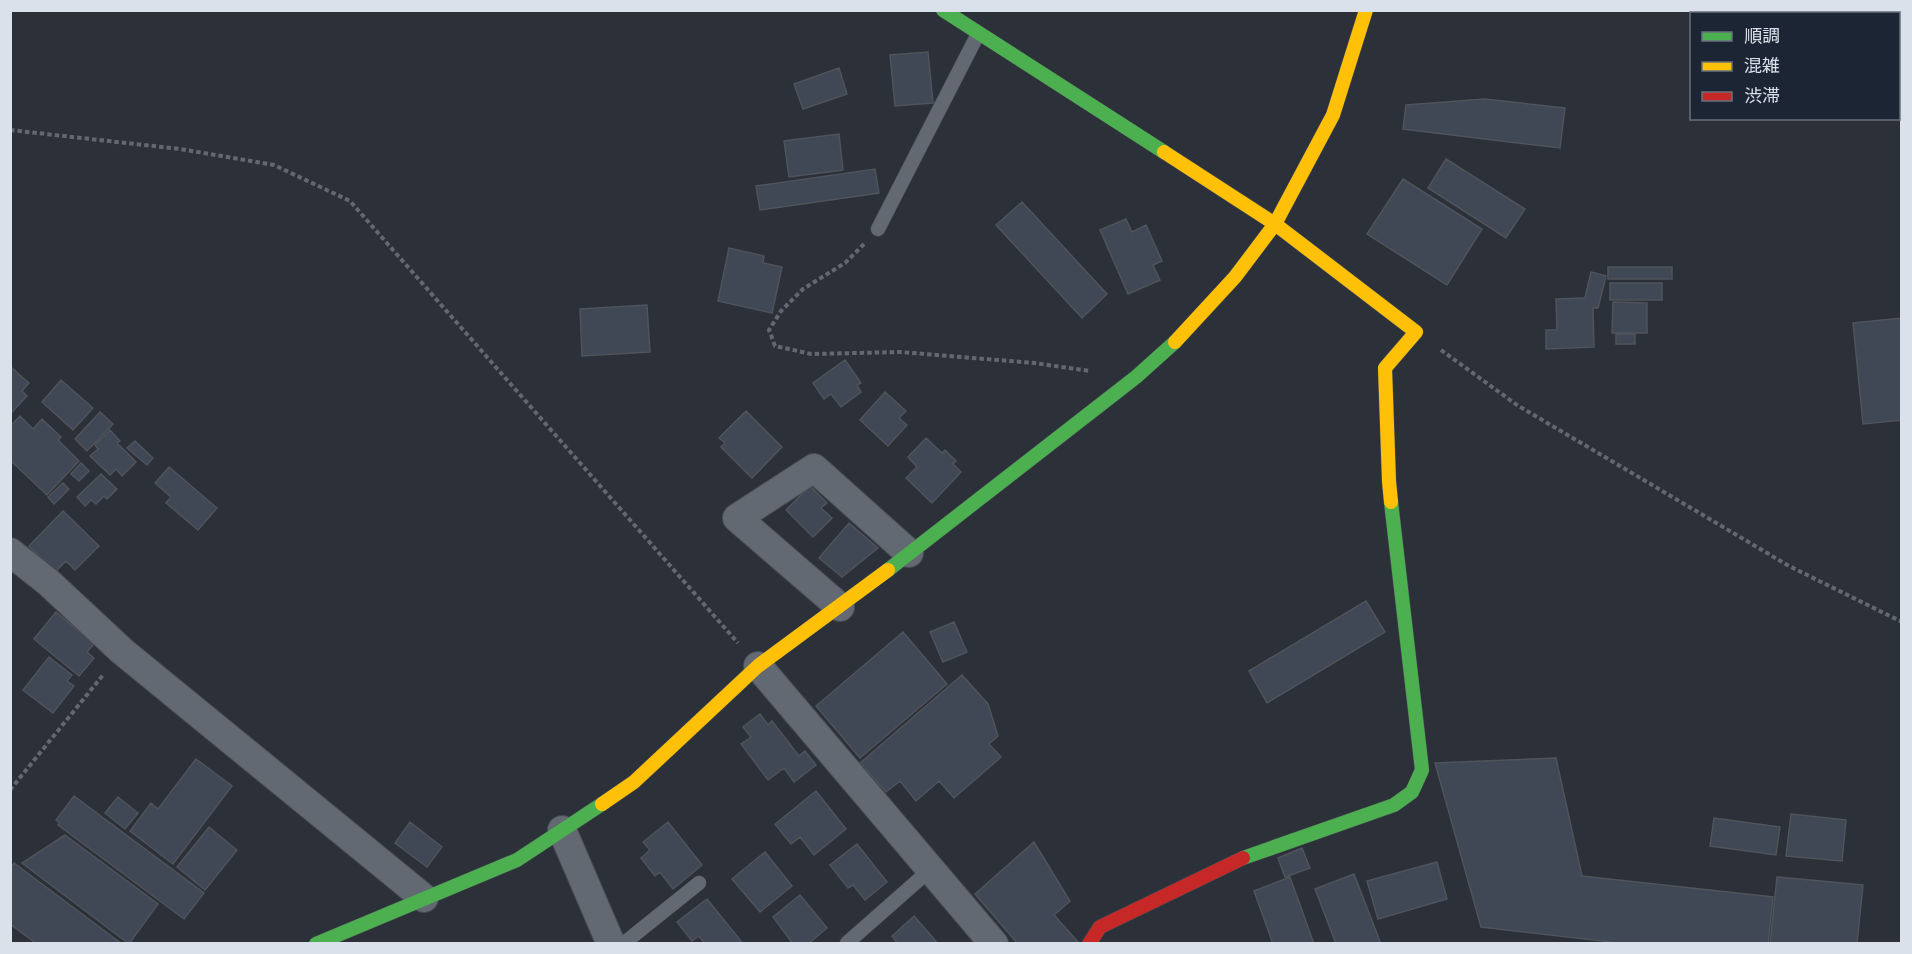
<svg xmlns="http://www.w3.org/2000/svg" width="1912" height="954" viewBox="0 0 1912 954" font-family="'Exo 2','Noto Sans JP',sans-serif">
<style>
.building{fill:#404755;stroke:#4f535a;stroke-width:1.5}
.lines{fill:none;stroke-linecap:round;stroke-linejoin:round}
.lane-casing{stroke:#494d54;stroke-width:15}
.street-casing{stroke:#494d54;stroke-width:30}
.fast-casing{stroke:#494d54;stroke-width:15}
.slow-casing{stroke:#494d54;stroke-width:15}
.jam-casing{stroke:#494d54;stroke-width:15}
.path{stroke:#63676f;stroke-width:4;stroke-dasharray:4.5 3;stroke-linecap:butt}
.lane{stroke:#636972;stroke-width:14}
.street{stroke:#636972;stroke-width:28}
.fast{stroke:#4caf50;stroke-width:14}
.slow{stroke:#ffc107;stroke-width:14}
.jam{stroke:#c62828;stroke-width:14}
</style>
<rect width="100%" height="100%" fill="#2c3038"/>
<path class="building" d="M928 52 933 103 895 106 890 55Z
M839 68 847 94 803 109 794 84Z
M1485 99 1565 108 1560 148 1403 129 1406 105Z
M839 134 843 170 789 177 784 141Z
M1446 159 1525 209 1506 238 1428 188Z
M875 169 879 193 760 210 756 186Z
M1403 179 1482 229 1447 285 1367 234Z
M1022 202 1107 294 1082 318 996 225Z
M1126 219 1132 232 1146 225 1162 261 1153 265 1160 280 1128 294 1100 230Z
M729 248 764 256 763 263 782 267 772 313 718 301Z
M1608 267H1672V279H1608Z
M1591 272 1606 276 1598 308H1593L1594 347 1546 349V330H1557L1556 299 1585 298Z
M1610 283H1662V300H1610Z
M1613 302 1647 303V333H1612Z
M647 305 650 352 582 356 580 309Z
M1902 318V420L1863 424 1853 323Z
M1616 334H1635V344H1616Z
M845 360 861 383 857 385 861 392 841 407 831 394 824 399 813 383Z
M12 368 29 383 22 391 27 396 10 414V370Z
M61 380 93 408 73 430 42 402Z
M885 392 906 411 899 418 907 425 888 446 860 420Z
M746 411 782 447 752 478 721 447 725 443 719 438Z
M100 412 113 424 87 451 75 439Z
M20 416 33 429 42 419 61 437 58 440 79 461 47 495 10 460V426Z
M110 430 120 441 117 443 136 462 122 476 116 469 110 475 90 456 98 449 95 445Z
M926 438 942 453 945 450 956 461 953 464 961 472 932 503 906 478 917 467 908 457Z
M135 441 153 458 147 465 127 448Z
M81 463 89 471 79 481 71 474Z
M169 467 217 508 198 530 166 503 171 497 155 483Z
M101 474 117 489 107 499 104 496 96 504 91 500 85 506 77 497Z
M63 483 69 489 54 504 48 497Z
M810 486 827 503 821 508 832 518 813 537 786 510Z
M63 511 99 546 75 570 66 561 55 572 29 546Z
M849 523 878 548 842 577 819 558Z
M1366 601 1385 632 1267 703 1249 671Z
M56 612 94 644 87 652 94 658 79 676 34 639Z
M954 622 967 652 943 662 930 632Z
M903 632 947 684 860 758 816 706Z
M49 657 72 675 67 681 74 686 53 713 23 690Z
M962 675 988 704 998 736 989 744 1001 757 954 798 939 781 916 801 900 781 886 792 860 763Z
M760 714 768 725 772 721 799 756 805 751 816 765 794 782 784 768 768 780 741 744 751 737 743 727Z
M1556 758 1582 876 1773 897 1768 944H1628L1481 927 1435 763Z
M196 759 232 786 173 864 130 831 151 803 158 809Z
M816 791 846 829 814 855 800 837 791 844 775 824Z
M74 796 204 893 184 919 58 825 60 823 56 820Z
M118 797 138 813 125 829 105 813Z
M1791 814 1846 820 1842 861 1786 856Z
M1714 818 1780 827 1776 855 1710 846Z
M410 822 442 847 427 867 395 843Z
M668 822 702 865 673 889 660 872 655 876 641 858 650 850 643 842Z
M209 827 237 850 205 890 177 867Z
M65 835 158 904 129 944 22 863Z
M1034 842 1070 901 1054 915 1079 943 1018 944 975 894Z
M857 844 887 882 865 900 853 885 848 888 830 865Z
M1302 848 1310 868 1285 877 1278 858Z
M765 852 792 886 760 912 732 879Z
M1437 862 1447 899 1378 919 1367 881Z
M14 863 122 944H37L10 924V869Z
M1354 874 1381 944H1336L1315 889Z
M1290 877 1314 944H1273L1254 891Z
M1777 877 1863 885 1857 944H1770Z
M800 895 827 928 808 944H793L773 917Z
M707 899 741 941 737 944H705L699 936 692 941 677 922Z
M914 916 936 941 934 944H898L892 936Z"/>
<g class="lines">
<defs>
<path id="lane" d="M878 229 978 34
M847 943 931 869
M623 944 699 883"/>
<path id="street" d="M10 552 48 582 122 651 424 898
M840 607 737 518 814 468 909 553
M758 666 994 944
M562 830 611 944"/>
<path id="fast" d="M943 10 1164 152
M888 570 1136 377 1175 342
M1243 858 1394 805 1412 792 1422 770 1391 502
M316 944 517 860 602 804"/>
<path id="slow" d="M1164 152 1275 224 1416 332 1385 368 1389 481 1391 502
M1175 342 1235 277 1275 224 1333 115 1366 10
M602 804 634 782 758 666 888 570"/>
<path id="jam" d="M1089 944 1100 927 1243 858"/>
</defs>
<use href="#lane" class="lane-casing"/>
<use href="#street" class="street-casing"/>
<use href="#fast" class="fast-casing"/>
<use href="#slow" class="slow-casing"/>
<use href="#jam" class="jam-casing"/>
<path class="path" d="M10 130 180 149 274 165 350 201 738 643
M864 244 845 263 803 289 781 311 769 330 775 346 811 354 900 352 1034 363 1090 371
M1441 350 1517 405 1789 566 1902 622
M10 790 103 675"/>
<use href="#lane" class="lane"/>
<use href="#street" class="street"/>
<use href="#fast" class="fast"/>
<use href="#slow" class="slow"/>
<use href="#jam" class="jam"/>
</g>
<rect width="1912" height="954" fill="none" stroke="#dbe1eb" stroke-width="24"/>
<rect x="1690" y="12" width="210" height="108" fill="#1c2533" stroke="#68707d" stroke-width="1.5"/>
<rect x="1702" y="32" width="30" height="9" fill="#4caf50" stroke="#68707d" stroke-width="1.5"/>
<text x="1744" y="42" font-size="18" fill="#dbe1eb">順調</text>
<rect x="1702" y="62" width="30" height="9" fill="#ffc107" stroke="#68707d" stroke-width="1.5"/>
<text x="1744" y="72" font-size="18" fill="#dbe1eb">混雑</text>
<rect x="1702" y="92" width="30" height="9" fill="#c62828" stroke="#68707d" stroke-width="1.5"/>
<text x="1744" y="102" font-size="18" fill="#dbe1eb">渋滞</text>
</svg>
